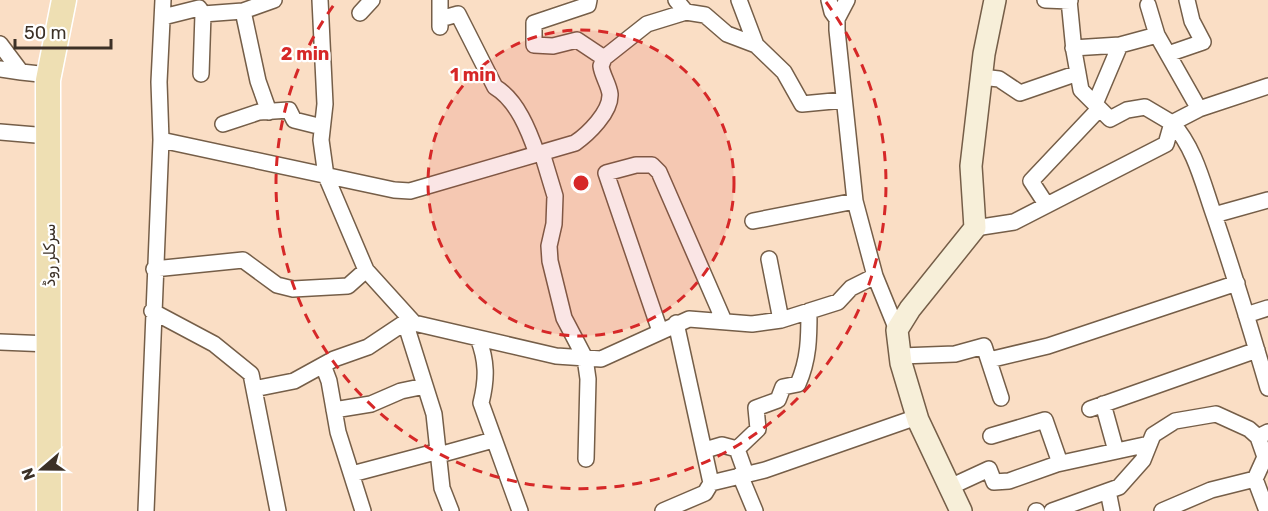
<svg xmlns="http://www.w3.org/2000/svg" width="1268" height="511" viewBox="0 0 1268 511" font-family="Rubik,Vazirmatn,sans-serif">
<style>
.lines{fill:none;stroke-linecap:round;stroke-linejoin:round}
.street-casing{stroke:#755e48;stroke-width:18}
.secondary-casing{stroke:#755e48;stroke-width:24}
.primary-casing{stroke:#fff;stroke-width:27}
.street{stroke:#fff;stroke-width:15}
.secondary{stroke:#f7efd9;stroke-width:21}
.primary{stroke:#eedfb3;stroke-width:24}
.ring{fill:none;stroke:#d62828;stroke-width:3;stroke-dasharray:10 8}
.labels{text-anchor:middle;stroke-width:4.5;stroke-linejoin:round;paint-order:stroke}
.street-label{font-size:16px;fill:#3c3127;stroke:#fff}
.centre{fill:#d62828;stroke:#fff;stroke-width:3}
.ring-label{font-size:18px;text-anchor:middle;font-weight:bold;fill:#d62828;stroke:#fff;stroke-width:4.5;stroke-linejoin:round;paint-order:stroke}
</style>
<rect width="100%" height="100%" fill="#fadec5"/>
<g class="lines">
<defs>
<path id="street" d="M320 0 325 104 321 140 326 176 366 270 414 323 556 356 601 359 689 319 752 324 781 320 838 302 851 288 875 276
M589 0 588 5 534 23V45L553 46 577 40 604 58 647 24 686 12
M676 0 686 12 705 15 727 34 756 45 784 72 802 104 844 100
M739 0 756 45
M829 0 832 12 837 19
M847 0 837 19V30L855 201 875 276 897 330
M1045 0 1070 1
M1148 5 1157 35 1199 109
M243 11 258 81 269 112
M360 13 372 0
M163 17 199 8 203 14 243 11 274 0
M440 19 458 14 495 87C517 100 529 131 537 154
M440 27V0
M0 44 21 72 49 75
M1073 48 1120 45 1157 35
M1168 54 1203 42 1192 21 1187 0
M0 69 21 72
M201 74 203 14
M981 77 999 79 1020 93 1078 73
M1268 86 1199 109 1172 123C1195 148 1203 184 1214 215 1234 273 1251 330 1268 388
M1095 104 1120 45
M223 124 259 112 289 110 294 120 322 127
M0 132 48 136
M161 140 394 190 410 191 575 143C588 134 611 112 610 94 609 85 602 75 601 66L604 58
M542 153 555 196 554 224 549 246 550 261 564 318 585 358 588 379 586 459
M1046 204 1031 181 1099 109
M1214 215 1268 200
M753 221 855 201
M975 228 1014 222 1166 144 1172 123 1145 107 1127 110 1110 119 1081 90 1074 51 1069 0
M769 259 781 320
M154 269 243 260 277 285 293 289 348 286 366 270
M152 311 214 344 251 374 278 511
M1246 315 1268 308
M405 322 434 414 442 488 451 511
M660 331 606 173 636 165H652L659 172 724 321
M478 338C487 361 487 379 481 403L520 511
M0 342 50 344
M901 356 955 354 984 346 1001 398
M989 360 1048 346 1237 283
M323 365 329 381 338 432 363 511
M254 389 294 381 334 359 368 347 410 319
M1103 404 1116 451
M1090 409 1257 350
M334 410 371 404 401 391 425 386
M991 436 1045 420 1060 463
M705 450 722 445 737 449
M439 455 493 440
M352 474 439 451
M746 474 737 449 758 429 756 408 778 400 783 387 798 384C809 359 809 337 809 311
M740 475 755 511
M1255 479 1267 511
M711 483 765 470 917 417
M950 487 989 469 994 482 1009 481 1057 464 1149 444
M1108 491 1112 511
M146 511 161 140 159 82 163 0
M663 511 705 493 711 483 676 323
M1036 511H1037
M1052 511 1119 487 1143 460 1153 435 1175 421 1216 414 1249 429 1258 437 1268 432
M1162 511 1211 490 1255 479 1265 457 1258 437"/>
<path id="secondary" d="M961 511 918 420 901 363 897 330 910 309 975 228 971 166 984 54 995 0"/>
<path id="primary" d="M49 511 48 80 64 0"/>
</defs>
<use href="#street" class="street-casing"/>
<use href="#secondary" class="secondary-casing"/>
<use href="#primary" class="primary-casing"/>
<use href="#street" class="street"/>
<use href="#secondary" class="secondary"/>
<use href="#primary" class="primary"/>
</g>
<circle cx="581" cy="183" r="153" fill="#d62828" fill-opacity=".12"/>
<g class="ring">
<circle cx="581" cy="183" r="153"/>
<path d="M826 2A305 305 0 1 1 336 2"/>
</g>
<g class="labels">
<g class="street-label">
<text transform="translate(49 255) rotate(-90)" y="6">سرکلر روڈ</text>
</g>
</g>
<circle cx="581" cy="183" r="9" class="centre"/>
<g class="ring-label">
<text x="305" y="60">2 min</text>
<text x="473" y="81">1 min</text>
</g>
<g transform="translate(42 469) rotate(250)" stroke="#ffffff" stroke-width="4.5" paint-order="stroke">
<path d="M0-4.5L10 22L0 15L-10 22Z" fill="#3c3127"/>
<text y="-9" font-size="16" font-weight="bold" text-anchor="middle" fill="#3c3127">N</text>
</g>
<path d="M15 39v9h96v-9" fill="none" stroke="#3c3127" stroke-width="3"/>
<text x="24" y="39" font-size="18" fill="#3c3127" stroke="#ffffff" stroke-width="4.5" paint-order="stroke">50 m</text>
</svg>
